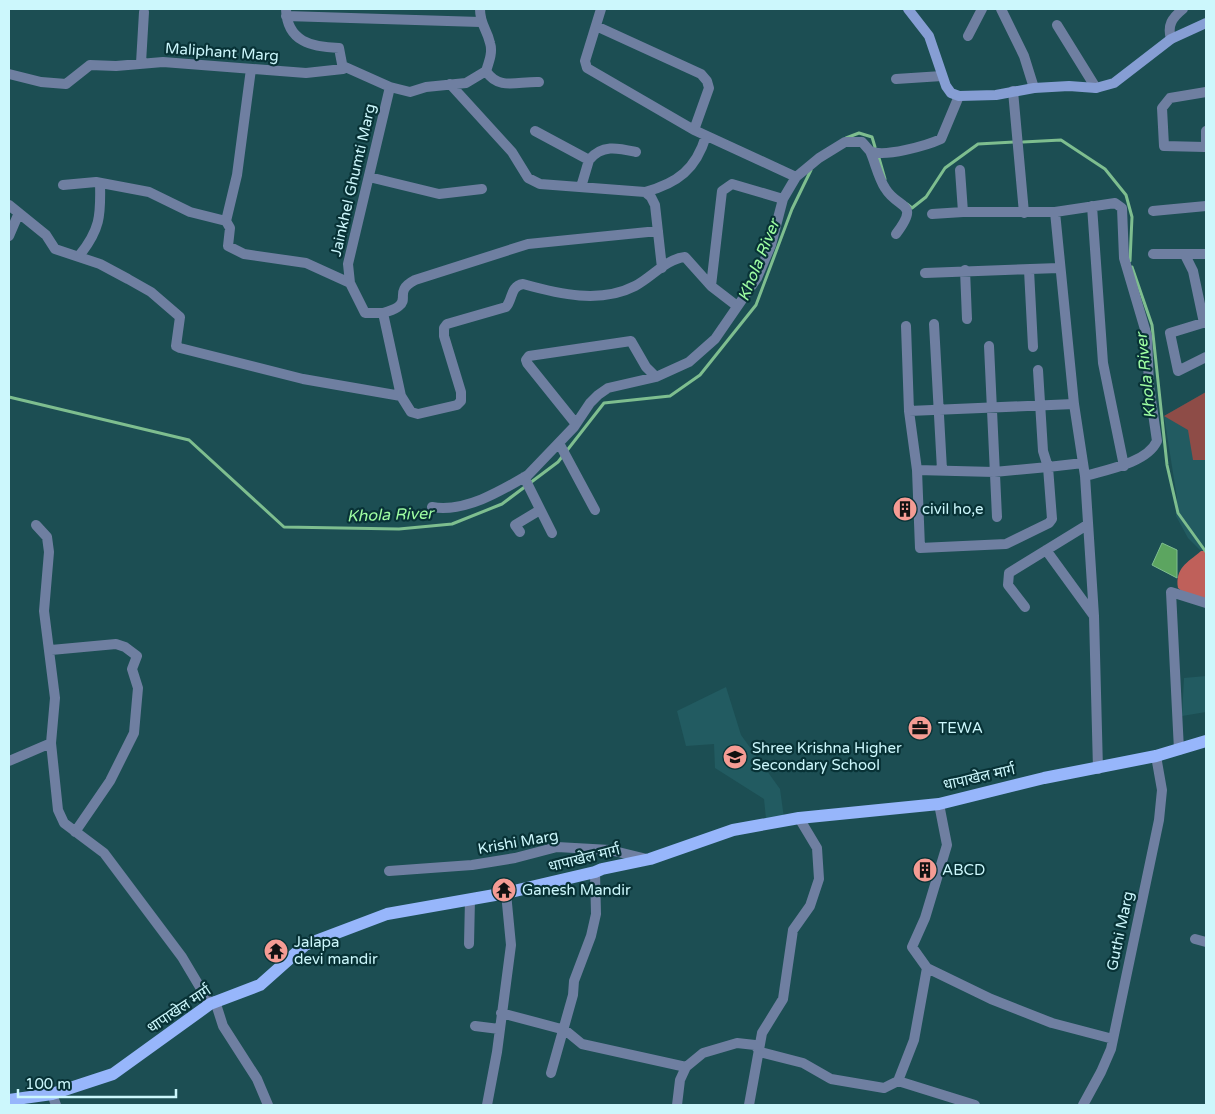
<svg xmlns="http://www.w3.org/2000/svg" width="1215" height="1114" viewBox="0 0 1215 1114" font-family="'Varela Round','Noto Sans Devanagari',sans-serif">
<style>
.built{fill:#225b61}
.green{fill:#8e4c47}
.forest{fill:#bf605a}
.water{fill:#5ca560;stroke:#7ebe8f}
.lines{fill:none;stroke-linecap:round;stroke-linejoin:round}
.stream{stroke:#7ebe8f;stroke-width:3}
.street{stroke:#6f7fa1;stroke-width:10}
.secondary{stroke:#869ed4;stroke-width:10}
.primary{stroke:#97b6fb;stroke-width:12}
.labels{text-anchor:middle;stroke-width:4.5;stroke-linejoin:round;paint-order:stroke}
.street-label{font-size:15px;fill:#ccf7fc;stroke:#083236}
.poi-label{font-size:15px;fill:#ccf7fc;stroke:#083236;text-anchor:start}
.water-label{font-size:16px;font-style:italic;fill:#9efea2;stroke:#083236}
</style>
<rect width="100%" height="100%" fill="#1c4e53"/>
<path class="built" d="M1206 392V551L1200 550 1188 538 1176 516 1177 498 1164 416Z
M1206 676V712L1182 716 1184 678Z
M726 687 741 735 780 789 784 818 766 819 764 799 715 768 714 744 686 746 677 711Z"/>
<path class="green" d="M1206 392V460H1193L1188 430 1164 416Z"/>
<path class="forest" d="M1201 551H1206V600L1190 598 1178 588C1175 568 1187 563 1201 551Z"/>
<path class="water" d="M1162 543 1177 550V578L1152 565Z"/>
<g class="lines">
<path class="stream" d="M846 138 859 133 872 137 875 147
M1023 142 1061 140 1105 169 1126 195 1132 217 1130 261
M879 158 885 179
M907 204 912 208 926 197 945 168 978 144 1014 142
M1132 267 1152 325 1167 465 1178 513 1206 552
M9 397 189 440 284 527 399 529 452 524 502 504 558 462 604 403 670 396 700 375 756 305 792 209 811 170"/>
<path class="street" d="M480 9C480 25 487 29 490 43 493 52 489 62 486 71
M601 9 585 61 587 68 694 130 796 177 819 158 845 142H862C864 144 868 149 870 151 884 158 928 145 941 139L959 96
M1001 9 1024 56 1034 88
M286 16 480 22
M1057 25 1096 88
M596 26 701 74 707 81 709 88 694 130
M968 36 982 9
M1171 39C1167 25 1172 18 1183 9
M141 63 144 12
M343 66 390 87 410 92 426 87 466 83 486 71
M486 71C499 91 518 81 539 82
M9 74 41 82 66 84 90 65 116 66 163 62 306 73 343 69 339 48C312 47 287 42 286 9
M896 79 942 76
M450 84 512 152 528 178 540 184 645 192 651 197 655 205 662 268
M390 87 348 264 350 283 365 313H383L401 396 411 412 418 414 457 405 461 401V392L444 336V328L447 324 506 307C513 299 510 286 523 284 559 294 600 304 635 286 652 277 666 259 685 257L711 286 737 306
M1013 91 1024 213
M535 131 589 160 581 187
M1206 131V147
M1205 147 1164 146 1162 108 1170 98 1206 92
M870 151C875 162 878 177 885 188 898 210 921 201 896 234
M589 160C602 144 618 148 636 152
M960 170 963 212
M369 177 439 194 482 189
M63 185 96 182 149 192 190 212 226 221 230 228 228 246 244 254 306 263 350 283
M645 192C678 183 696 169 706 136
M9 205 46 235 55 249 100 264 128 279 151 292 180 317 176 346 180 348 303 379 401 396
M1092 206 1103 363 1124 466
M1153 211 1206 206
M1055 212 1074 404 1085 476 1094 616 1098 769
M932 214 963 212H1055L1115 203 1122 208 1124 258 1147 336 1149 386 1157 441C1147 463 1106 470 1085 476
M226 221 237 175 251 69
M9 236 18 215
M1153 254H1206
M1185 255 1193 271 1204 323
M79 256C100 230 101 216 100 183
M965 270 967 319
M1029 270 1033 347
M925 273 1059 268
M711 286 722 191 732 184 783 199
M383 313C388 311 395 310 399 306 409 299 394 291 415 280L528 244 658 231
M1206 322 1170 333 1178 371 1206 357
M934 324 942 470
M906 326 909 411 1074 404
M989 346 997 517
M1038 370 1043 451 1048 467 1083 463
M909 411 917 470 920 548 1006 544 1049 523 1052 519 1048 467 994 472 917 470
M576 424 527 363 526 360 529 356 631 341 646 367 656 377
M559 443 595 510
M524 477 552 533
M432 507C464 513 501 491 528 475L574 427 590 403 598 395 608 388 656 377 689 362 715 339 757 278 771 245 783 199 796 177
M36 525 47 537 49 552 44 611 55 698 51 743 58 810 64 823 104 853 182 957 210 1004
M520 532 515 525 540 510
M1046 550 1094 616
M1025 607 1008 585 1009 573 1087 525
M51 650 116 644 125 647 137 656 132 669 138 688 134 733 110 781 75 832
M1179 750 1171 592 1206 603
M9 761 51 743
M389 871 472 865 515 858 557 847 610 850 647 859
M1195 939 1206 942
M469 944 470 899
M927 968 991 999 1052 1023 1113 1039
M215 1001 223 1026 257 1079 268 1105
M501 1013 565 1030 582 1044 686 1067
M475 1026 499 1029
M551 1073 573 995 574 981 591 936 596 914 595 872
M898 1081 914 1040 927 968 912 947 925 918 947 845 939 804
M898 1081 975 1105
M52 1094 56 1105
M487 1105 497 1052 511 945 506 893
M677 1105 680 1080 686 1067 703 1053 737 1043 755 1045 760 1052 803 1063 831 1079 884 1088 898 1081
M749 1105 762 1033 783 999 793 930 810 906 819 879 817 848 799 818
M1083 1105 1101 1072 1111 1049 1159 820 1162 790 1156 756"/>
<path class="secondary" d="M908 9 929 36 946 86 951 93 959 96 996 95 1034 88 1069 86 1096 88 1114 83 1171 39 1206 23"/>
<path class="primary" d="M9 1100 52 1094 113 1074 210 1004 260 985 305 945 387 914 506 893 595 872 602 869 650 859 733 830 799 818 939 804 1044 778 1156 756 1206 741"/>
</g>
<defs>
<symbol id="building-disc" viewBox="-11 -11 22 22"><circle r="9.5" fill="#f59c94" stroke="#083236"/><path d="M-4-6H4V6H1V3H-1V6H-4ZM-2.5-4.3h1.7v1.8h-1.7ZM.8-4.3h1.7v1.8H.8ZM-2.5-1h1.7V.8h-1.7ZM.8-1h1.7V.8H.8Z" fill="#111"/></symbol>
<symbol id="office-disc" viewBox="-11 -11 22 22"><circle r="9.5" fill="#f59c94" stroke="#083236"/><path d="M-6-3h4V-5.5h4V-3h4V5H-6ZM-1-4.5V-3h2v-1.5ZM-6 0V1H6V0Z" fill="#111"/></symbol>
<symbol id="school-disc" viewBox="-11 -11 22 22"><circle r="9.5" fill="#f59c94" stroke="#083236"/><path d="M0-5L7-2L0 1L-7-2ZM-4 1L0 2.5L4 1V4Q0 6-4 4Z" fill="#111"/></symbol>
<symbol id="temple-disc" viewBox="-11 -11 22 22"><circle r="9.5" fill="#f59c94" stroke="#083236"/><path d="M0-6L5-2H3V0L6.5 2.5H4V6H1.5V3h-3V6H-4V2.5H-6.5L-3 0V-2H-5Z" fill="#111"/></symbol>
</defs>
<g fill-rule="evenodd">
<use href="#building-disc" x="891" y="495" width="28" height="28"/>
<use href="#office-disc" x="906" y="714" width="28" height="28"/>
<use href="#school-disc" x="721" y="743" width="28" height="28"/>
<use href="#building-disc" x="911" y="856" width="28" height="28"/>
<use href="#temple-disc" x="490" y="876" width="28" height="28"/>
<use href="#temple-disc" x="262" y="937" width="28" height="28"/>
</g>
<g class="labels">
<g class="street-label">
<text transform="translate(222 52) rotate(4)" y="5">Maliphant Marg</text>
<text transform="translate(353 180) rotate(-77)" y="5">Jainkhel Ghumti Marg</text>
<text transform="translate(979 777) rotate(-13)" y="5">धापाखेल मार्ग</text>
<text transform="translate(518 842) rotate(-10)" y="5">Krishi Marg</text>
<text transform="translate(584 858) rotate(-14)" y="5">धापाखेल मार्ग</text>
<text transform="translate(1120 931) rotate(-78)" y="5">Guthi Marg</text>
<text transform="translate(179 1009) rotate(-34)" y="5">धापाखेल मार्ग</text>
</g>
<g class="poi-label">
<text x="922" y="514">civil ho,e</text>
<text x="938" y="733">TEWA</text>
<text x="752" y="753">Shree Krishna Higher<tspan x="752" dy="17">Secondary School</tspan></text>
<text x="942" y="875">ABCD</text>
<text x="522" y="895">Ganesh Mandir</text>
<text x="294" y="947">Jalapa<tspan x="294" dy="17">devi mandir</tspan></text>
</g>
<g class="water-label">
<text transform="translate(758 260) rotate(-68)" y="6">Khola River</text>
<text transform="translate(1145 376) rotate(-96)" y="6">Khola River</text>
<text transform="translate(390 514) rotate(-2)" y="6">Khola River</text>
</g>
</g>
<rect width="1215" height="1114" fill="none" stroke="#ccf7fc" stroke-width="20"/>
<path d="M18 1089v8h158v-8" fill="none" stroke="#ccf7fc" stroke-width="2.5"/>
<text x="25" y="1089" font-size="15" fill="#ccf7fc" stroke="#083236" stroke-width="4" paint-order="stroke">100 m</text>
</svg>
